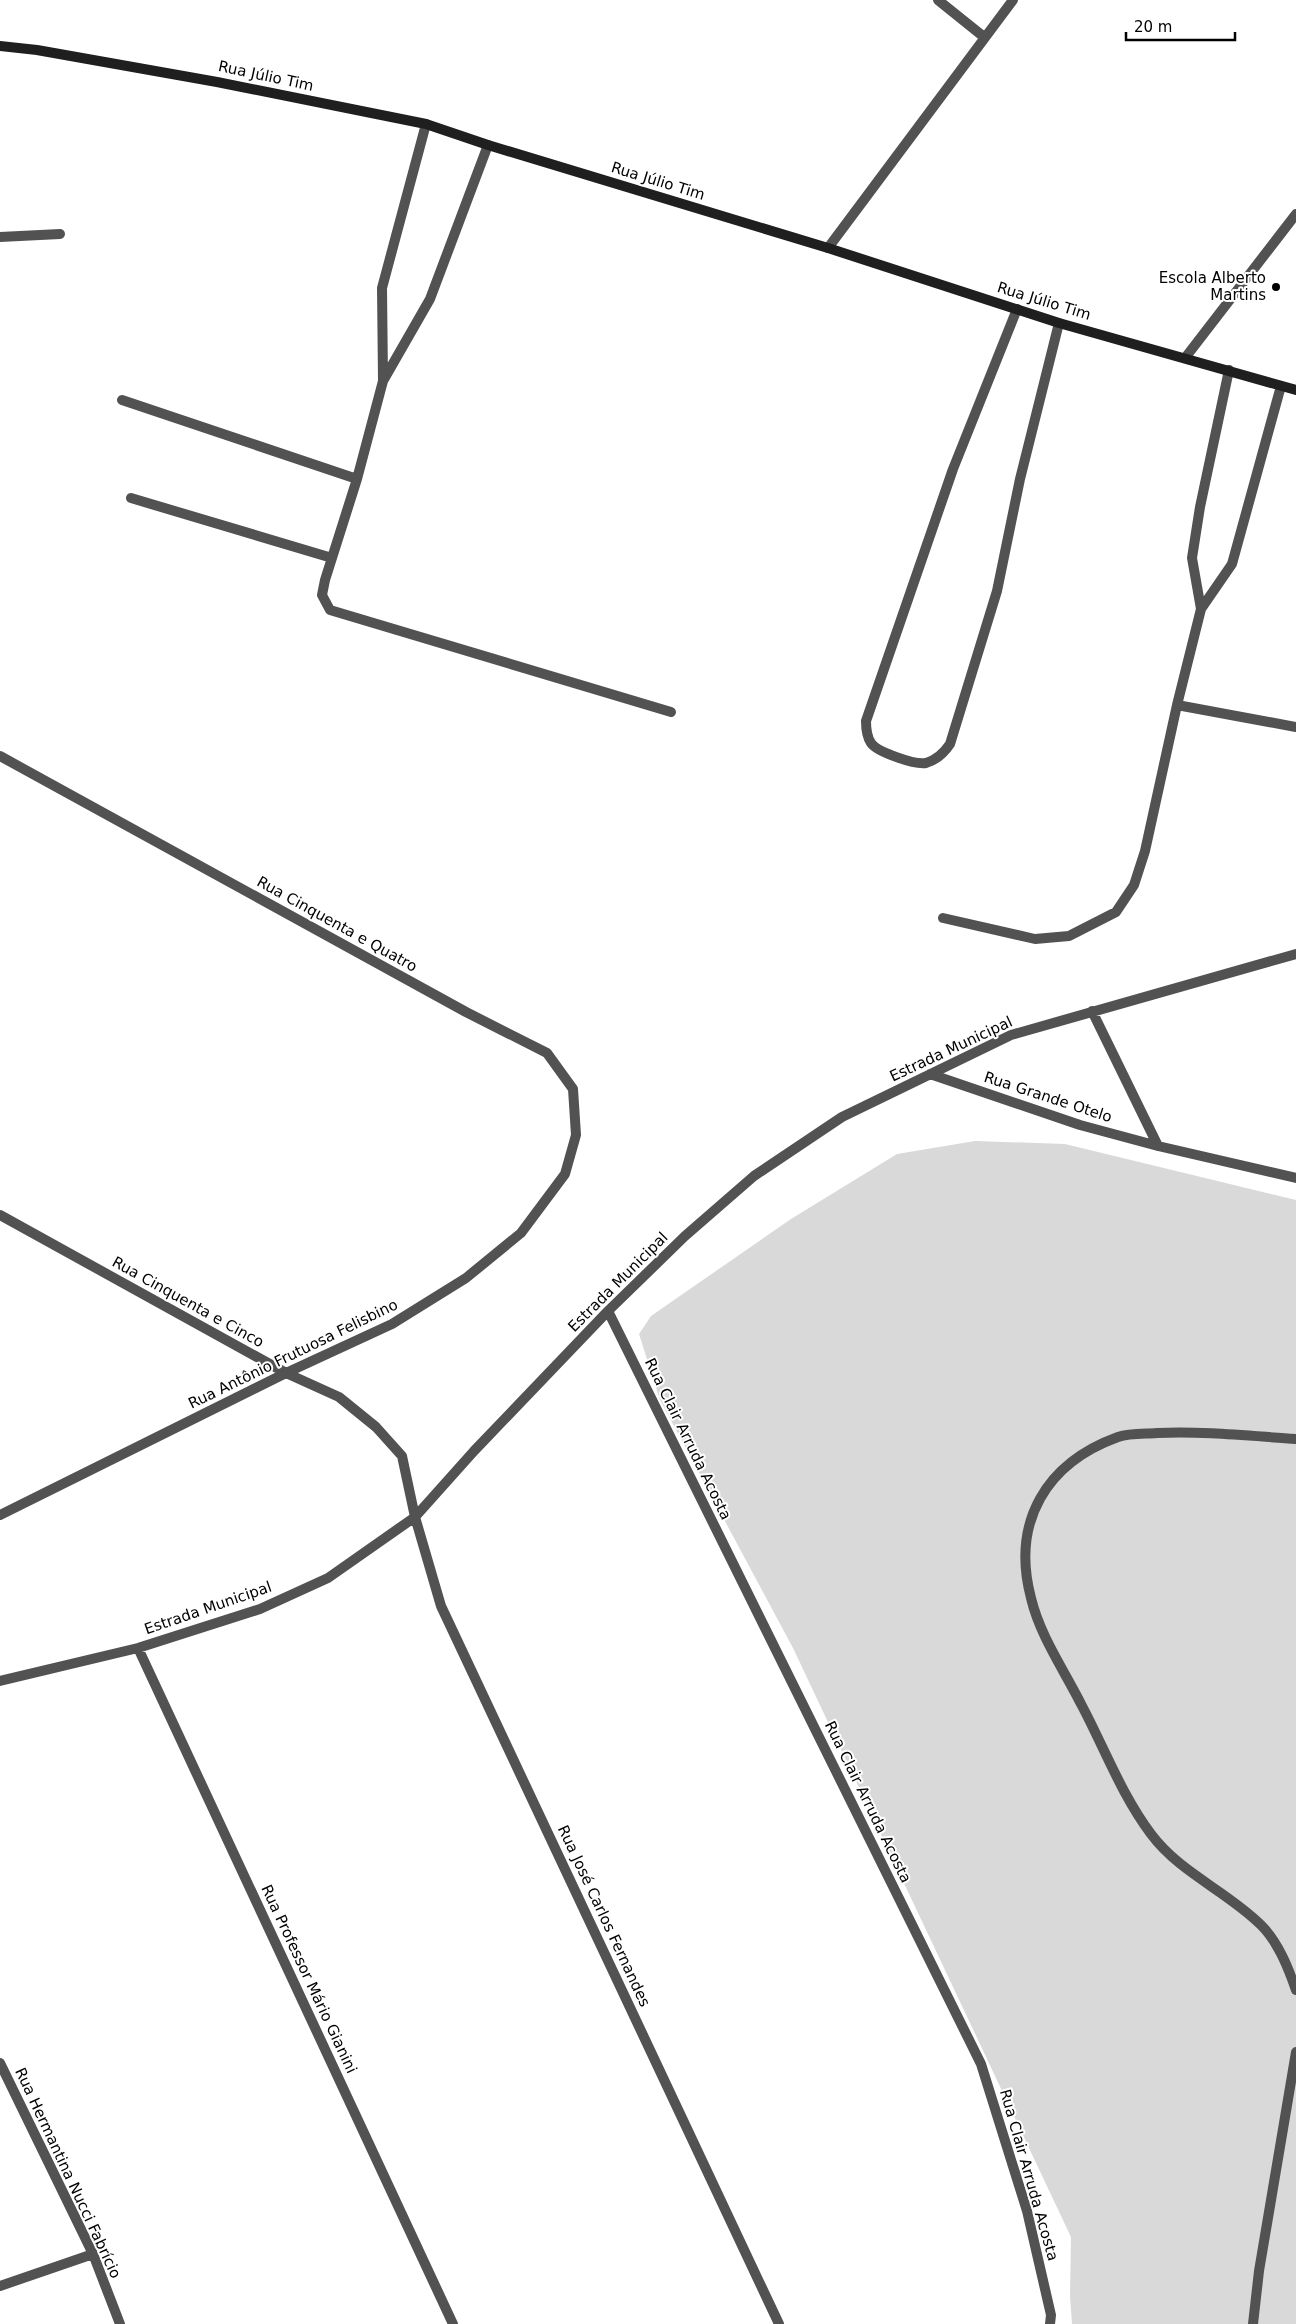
<svg xmlns="http://www.w3.org/2000/svg" width="1296" height="2324" viewBox="0 0 1296 2324" font-family="'DejaVu Sans',sans-serif">
<style>
.green{fill:#d9d9d9}
.lines{fill:none;stroke-linecap:round;stroke-linejoin:round}
.street{stroke:#525252;stroke-width:10}
.secondary{stroke:#1f1f1f;stroke-width:10}
.poi-dot{fill:#000;stroke:#fff;stroke-width:2}
.labels{text-anchor:middle;stroke-width:4;stroke-linejoin:round;paint-order:stroke}
.street-label{font-size:15px;fill:#000;stroke:#fff}
.poi-label{font-size:15px;fill:#000;stroke:#fff;text-anchor:end}
</style>
<rect width="100%" height="100%" fill="#fff"/>
<path class="green" d="M975 1141 1065 1144 1296 1200V2324H1072L1070 2296 1071 2237 793 1648 660 1400 639 1334 651 1316 791 1219 897 1154Z"/>
<g class="lines">
<path class="street" d="M938 0 984 37
M488 145 430 299 383 381 357 479 325 580 322 595 330 610 671 712
M0 237 60 234
M828 248 1013 0
M1017 309 953 469 866 721C866 729 867 737 871 743 877 752 915 765 926 763 936 760 944 753 950 744L997 591 1020 479 1059 323
M1185 358 1296 214
M383 380 382 288 426 124
M122 400 357 479
M131 498 332 558
M1201 609 1192 558 1200 507 1229 370
M1177 705 1296 727
M0 756 466 1012 547 1053 573 1089 576 1135 565 1174 521 1233 466 1278 392 1324 286 1373 0 1515
M943 918 1035 939 1069 936 1116 912 1134 885 1145 851 1177 705 1201 609 1232 564 1281 386
M1092 1011 1158 1146
M930 1074 1080 1125 1158 1146 1296 1178
M0 1215 286 1373 339 1397 376 1427 402 1456 415 1517 441 1606 779 2324
M608 1311 981 2064 1027 2211 1051 2315 1050 2324
M1296 1439C1250 1436 1203 1431 1157 1433 1145 1434 1130 1433 1118 1437 1046 1463 1011 1522 1031 1598 1040 1636 1064 1670 1081 1704 1104 1747 1121 1794 1151 1834 1180 1873 1227 1891 1261 1925 1278 1942 1288 1967 1296 1990
M138 1648 453 2324
M0 1681 138 1648 260 1609 328 1578 415 1517 474 1451 608 1311 685 1236 754 1176 842 1117 1011 1035 1296 954
M0 2063 93 2254 120 2324
M0 2286 93 2254
M1253 2324 1259 2271 1296 2052"/>
<path class="secondary" d="M0 46 37 50 217 82 426 124 488 145 828 248 1059 323 1296 390"/>
</g>
<circle class="poi-dot" cx="1276" cy="287" r="5"/>
<g class="labels">
<g class="street-label">
<text transform="translate(266 76) rotate(12)" y="5">Rua Júlio Tim</text>
<text transform="translate(658 181) rotate(17)" y="5">Rua Júlio Tim</text>
<text transform="translate(1044 301) rotate(17)" y="5">Rua Júlio Tim</text>
<text transform="translate(337 924) rotate(29)" y="5">Rua Cinquenta e Quatro</text>
<text transform="translate(951 1049) rotate(-25)" y="5">Estrada Municipal</text>
<text transform="translate(1048 1097) rotate(18)" y="5">Rua Grande Otelo</text>
<text transform="translate(618 1282) rotate(-45)" y="5">Estrada Municipal</text>
<text transform="translate(188 1302) rotate(29)" y="5">Rua Cinquenta e Cinco</text>
<text transform="translate(293 1354) rotate(-26)" y="5">Rua Antônio Frutuosa Felisbino</text>
<text transform="translate(688 1439) rotate(64)" y="5">Rua Clair Arruda Acosta</text>
<text transform="translate(208 1608) rotate(-19)" y="5">Estrada Municipal</text>
<text transform="translate(868 1802) rotate(64)" y="5">Rua Clair Arruda Acosta</text>
<text transform="translate(604 1916) rotate(65)" y="5">Rua José Carlos Fernandes</text>
<text transform="translate(309 1979) rotate(65)" y="5">Rua Professor Mário Gianini</text>
<text transform="translate(68 2173) rotate(65)" y="5">Rua Hermantina Nucci Fabrício</text>
<text transform="translate(1029 2175) rotate(74)" y="5">Rua Clair Arruda Acosta</text>
</g>
<g class="poi-label">
<text x="1266" y="283">Escola Alberto<tspan x="1266" dy="17">Martins</tspan></text>
</g>
</g>
<path d="M1126 32v8h109v-8" fill="none" stroke="#000000" stroke-width="2.5"/>
<text x="1134" y="32" font-size="15" fill="#000000" stroke="#ffffff" stroke-width="4" paint-order="stroke">20 m</text>
</svg>
